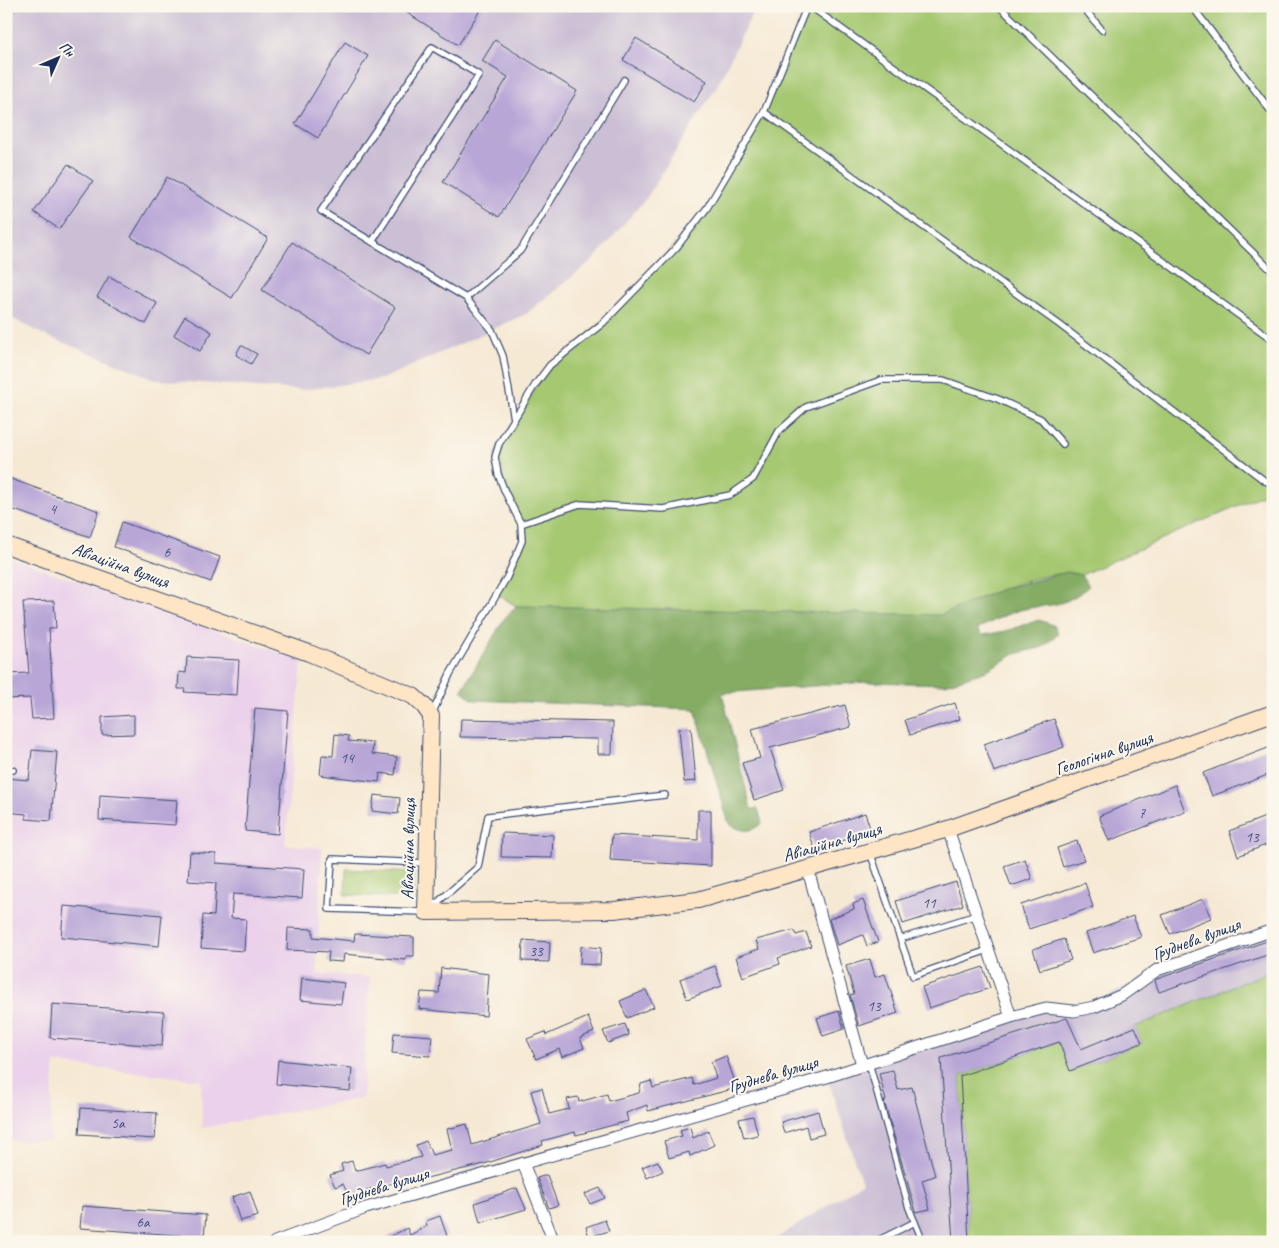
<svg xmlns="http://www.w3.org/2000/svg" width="1279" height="1248" viewBox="0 0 1279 1248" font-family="Caveat,sans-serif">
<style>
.built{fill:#ebd1eb}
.industrial{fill:#cbbfd5}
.green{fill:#a6c871;stroke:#607c68}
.forest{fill:#84ac63;stroke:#506e60}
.building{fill:#b8a6d7}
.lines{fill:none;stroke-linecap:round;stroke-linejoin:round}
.lane-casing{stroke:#3c4b70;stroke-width:8}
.street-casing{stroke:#3c4b70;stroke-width:13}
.secondary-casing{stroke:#3c4b70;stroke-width:18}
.lane{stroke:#fff;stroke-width:5.5}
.street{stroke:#fff;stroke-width:11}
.secondary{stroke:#fde5c5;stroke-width:16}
.labels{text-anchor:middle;stroke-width:4;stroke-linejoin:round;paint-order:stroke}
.number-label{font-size:15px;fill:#424d7c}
.street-label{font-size:18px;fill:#1b2f5e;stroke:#fbf7ec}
</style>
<rect width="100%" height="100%" fill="#fbf7ec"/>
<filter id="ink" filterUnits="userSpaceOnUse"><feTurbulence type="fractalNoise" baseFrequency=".02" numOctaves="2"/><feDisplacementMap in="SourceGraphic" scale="10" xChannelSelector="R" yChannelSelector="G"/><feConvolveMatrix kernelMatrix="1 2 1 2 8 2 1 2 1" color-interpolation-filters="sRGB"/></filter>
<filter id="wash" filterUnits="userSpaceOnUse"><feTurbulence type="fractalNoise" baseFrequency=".0096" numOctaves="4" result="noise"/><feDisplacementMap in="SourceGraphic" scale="20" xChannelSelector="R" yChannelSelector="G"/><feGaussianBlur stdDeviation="1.12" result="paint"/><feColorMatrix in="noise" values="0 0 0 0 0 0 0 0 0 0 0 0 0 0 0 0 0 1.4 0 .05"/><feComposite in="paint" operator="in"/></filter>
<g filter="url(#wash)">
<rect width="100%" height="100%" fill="#f6e9d4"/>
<path class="built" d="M6 556 302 661 285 845 322 848 317 974 370 977 362 1098 202 1128 201 1080 55 1063 49 1141 6 1140Z"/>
<path class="industrial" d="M6 6H756L717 86 647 197 594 259 526 314 449 349 382 379 303 390 158 380 44 335 6 315Z
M1273 930V970L1136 1027 1142 1043 1070 1071 969 1242H771L862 1183 827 1077 1046 1008 1083 1010 1157 970Z"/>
<path class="green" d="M807 6H1273V490L1081 575C1044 566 976 600 941 615L516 606 497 594 522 541 521 524 513 509 495 457 499 444 550 365 572 349 636 290 707 208 764 112Z
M346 869 414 873 413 898 345 895Z
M1273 970V1242H969L960 1076 1059 1042 1071 1071 1142 1043 1135 1027Z"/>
<path class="forest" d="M1067 572 1081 575 1089 586C1063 608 1055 603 1024 609 1009 612 992 622 977 629L983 635 1006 631 1039 620 1055 626 1058 634 1043 647 1015 654 984 672 945 684 867 682 722 693 751 809H758L762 823C750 833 743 832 729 824L695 709 473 700 462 690 504 619 516 606 941 615 1002 589Z"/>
<g id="blocks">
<path class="building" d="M396 6H483L458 45Z
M636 38 707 81 694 102 623 60Z
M495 40 577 91 499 217 443 182 508 77 482 61Z
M345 42 368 56 318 138 295 124Z
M68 164 93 181 59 229 34 212Z
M167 177 268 238 232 298 131 237Z
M292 242 395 307 366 355 262 290Z
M109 276 157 303 146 324 97 297Z
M185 316 212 332 200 351 174 335Z
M241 345 257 354 251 364 236 355Z
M11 479 99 511 90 537 6 507V492Z
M122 522 220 557 211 582 114 547Z
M54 601 56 628 49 629 54 718 32 719 30 698 6 699V674L29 673 23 602Z
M187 657 239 660 237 695 184 692 185 689H178L179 672 186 673Z
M955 703 960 719 910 735 905 720Z
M845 705 851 727 770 748 784 790 754 800 742 763 760 758 752 729Z
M255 708 288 711 278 834 245 831Z
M134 715V734L102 735V717Z
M461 719 613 722 612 754H598V739L460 737Z
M1054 719 1064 747 994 772 984 744Z
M691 728 696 781 684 782 679 729Z
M335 734 349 736 348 741 373 743 372 754 397 757 395 775 380 773 379 782 320 775 322 755 333 756Z
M1273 746V773L1212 796 1203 773Z
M32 750 57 752 51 821 26 819V814L6 812V778L29 780Z
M1175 785 1185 811 1109 841 1099 816Z
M100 795 177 800 175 825 99 820Z
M374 795 400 798 398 814 372 811Z
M698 810H711V866L610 860 612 835 698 840Z
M865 813 871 831 815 850 809 832Z
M1273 814V842L1238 856 1229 831Z
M502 833 553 835 552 858 501 857Z
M1077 841 1084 860 1063 867 1057 848Z
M190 852 216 854V863L304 869 302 898 233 894 231 918 246 919 244 951 201 948 203 915 214 916 216 883 188 881Z
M1025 859 1032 879 1011 886 1004 866Z
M956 882 963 905 903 924 896 901Z
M1085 883 1093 907 1029 929 1021 905Z
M1203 899 1211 918 1170 934 1162 915Z
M863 900 878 942 867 946 863 935 837 945 829 919 854 909 853 904Z
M64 906 162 915 159 946 61 937Z
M1133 916 1141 937 1093 953 1086 933Z
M288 928 313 929V937L354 941 355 934 414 937V956H406V960L344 954 343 962 328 961 329 952 287 950Z
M794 930 796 935 806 932 811 946 778 958 780 964 743 977 736 957 759 949 756 940Z
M1064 939 1071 960 1040 970 1033 949Z
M1273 939V953L1159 992 1155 981 1157 979Z
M523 940 550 942 549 962 522 961Z
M581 946 601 948 600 965 580 964Z
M870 959 875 977 885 974 898 1013 859 1026 850 995 854 994 846 966Z
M715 966 722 986 687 999 680 979Z
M983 967 990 988 929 1008 922 987Z
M441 968 489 974 486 1016 419 1009 421 992 439 993Z
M302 978 344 983 341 1004 300 1000Z
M646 990 654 1007 627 1018 620 1001Z
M52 1004 164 1012 162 1046 50 1038Z
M839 1011 844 1029 823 1036 817 1018Z
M588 1017 594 1032 580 1038 584 1048 562 1057 559 1049 536 1059 527 1039 545 1032 546 1035Z
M1067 1018 1081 1049 1135 1027 1142 1043 1070 1071 1059 1042 960 1076 969 1242H953L941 1058Z
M625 1024 629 1035 608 1043 603 1031Z
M394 1033 432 1036 430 1056 392 1053Z
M726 1056 737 1088 648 1111 647 1105 626 1113 628 1121 576 1135 575 1132 542 1141 543 1145 484 1164 406 1183 405 1180 366 1190 369 1196 352 1203 343 1184 335 1187 330 1175 343 1171 341 1164 352 1161 355 1171 385 1163 386 1166 421 1157 416 1145 426 1141 432 1155 452 1150 447 1129 467 1124 472 1145 541 1124 531 1091 542 1088 549 1114 569 1109 567 1099 578 1097 579 1102 607 1094 609 1101 639 1093 641 1084 651 1081 653 1088 692 1078 694 1085 716 1078 711 1062Z
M278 1060 352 1068 350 1091 276 1084Z
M893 1070 898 1090 912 1087 935 1176 922 1180 930 1209 916 1212 884 1101H886L879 1073Z
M81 1108 157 1113 155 1139 79 1134Z
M818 1111 824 1134 809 1138 806 1126 784 1133 781 1122Z
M753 1116 758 1135 744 1138 739 1119Z
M690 1127 693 1138 708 1131 714 1145 690 1156 689 1152 669 1158 664 1141 682 1136 680 1130Z
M658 1161 663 1171 647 1178 642 1167Z
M547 1175 558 1205 549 1208 537 1178Z
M517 1188 526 1209 480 1223 475 1203Z
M600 1188 605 1198 590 1204 585 1194Z
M250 1191 258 1216 240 1221 232 1197Z
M82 1206 206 1215 204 1237 80 1228Z
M440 1216 447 1236 430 1242H379L407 1228 410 1235 427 1226 426 1221Z
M605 1220 609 1231 589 1237 586 1227Z"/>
</g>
</g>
<g filter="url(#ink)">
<use href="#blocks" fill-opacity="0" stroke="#3c4b70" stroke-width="1"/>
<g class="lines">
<defs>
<path id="lane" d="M810 6 1273 340
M999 6 1273 272
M1082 6 1102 30
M1192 6 1273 114
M1269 6 1273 11
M764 112 1060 325 1265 481 1273 483
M372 242 479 75 432 47 321 211 466 298 492 330 503 356 514 419
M466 298 520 251 624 80
M521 524 580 504 663 509 730 495 753 479 779 431 806 407 881 380H943L998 399 1041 419 1063 444
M432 714 450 674 507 577 522 541 521 524 505 492 498 474 495 457 499 444 535 385 550 365 603 323 676 248 707 208 764 112 807 6
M6 769 13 770
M870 852 913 976 988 950
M431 908 478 867 488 816 665 795
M424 912 329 909 332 859 425 863
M900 939 977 915
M869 1063 909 1208 923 1242
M875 1242 915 1222"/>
<path id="street" d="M948 829 1011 1017
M808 870 862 1065
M523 1163 554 1242
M275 1242 366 1208 827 1077 1011 1017 1046 1008 1074 1011 1094 1007 1122 995 1157 970 1273 930"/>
<path id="secondary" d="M6 545 309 653 413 696 424 706 431 716 426 912 614 910 698 900 948 829 1273 713"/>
</defs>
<use href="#lane" class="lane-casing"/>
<use href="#street" class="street-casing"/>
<use href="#secondary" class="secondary-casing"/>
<use href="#lane" class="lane"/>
<use href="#street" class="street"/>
<use href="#secondary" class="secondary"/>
</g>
</g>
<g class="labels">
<g class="number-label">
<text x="53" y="514">4</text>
<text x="167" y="557">6</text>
<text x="347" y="763">14</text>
<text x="1142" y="818">7</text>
<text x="1252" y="842">13</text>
<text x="929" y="908">11</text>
<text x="536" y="956">33</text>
<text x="874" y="1011">13</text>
<text x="118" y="1128">5а</text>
<text x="143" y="1227">6а</text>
</g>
<g class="street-label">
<text transform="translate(121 565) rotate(20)" y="6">Авіаційна вулиця</text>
<text transform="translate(1104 753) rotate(-19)" y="6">Геологічна вулиця</text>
<text transform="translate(832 842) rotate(-16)" y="6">Авіаційна вулиця</text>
<text transform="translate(408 849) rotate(-89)" y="6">Авіаційна вулиця</text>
<text transform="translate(1196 939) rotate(-20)" y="6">Груднева вулиця</text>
<text transform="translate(773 1074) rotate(-16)" y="6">Груднева вулиця</text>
<text transform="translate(384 1186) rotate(-17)" y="6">Груднева вулиця</text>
</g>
</g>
<rect width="1279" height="1248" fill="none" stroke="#fbf7ec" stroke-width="25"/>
<g transform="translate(58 58) rotate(45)" stroke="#fbf7ec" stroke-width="4" paint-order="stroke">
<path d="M0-4L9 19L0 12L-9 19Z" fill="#1b2f5e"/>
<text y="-8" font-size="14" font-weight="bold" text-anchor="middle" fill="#1b2f5e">Пн</text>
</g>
</svg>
